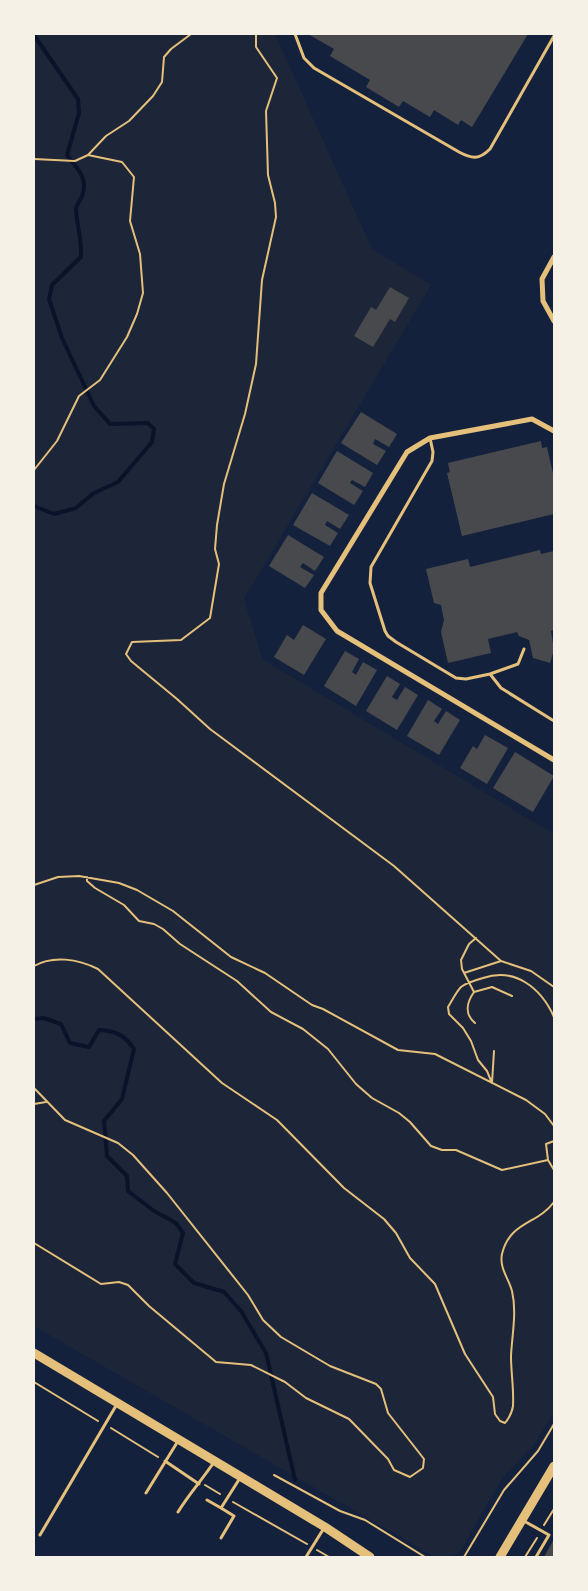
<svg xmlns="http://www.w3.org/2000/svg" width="588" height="1591" viewBox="0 0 588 1591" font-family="Barlow,sans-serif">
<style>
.green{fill:#1d2539}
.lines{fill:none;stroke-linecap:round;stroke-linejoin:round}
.stream{stroke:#0b132b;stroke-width:4}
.building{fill:#48494c}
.path{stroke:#e5c07b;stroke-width:2}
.service{stroke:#e5c07b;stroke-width:3}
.minor{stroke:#e5c07b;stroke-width:5}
.secondary{stroke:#e5c07b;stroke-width:9}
</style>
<rect width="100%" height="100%" fill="#14213d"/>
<path class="green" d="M34 34H275L372 249 431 285 244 599 262 659 554 834V1412L534 1445 503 1477 459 1553 446 1557H435L34 1326Z"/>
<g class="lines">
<path class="stream" d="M34 35 78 99 79 113 67 155C77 168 89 179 82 196 80 201 76 205 76 210 77 226 82 240 81 257L52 285 49 299 62 338 94 406 110 424 148 423 154 429 152 442 118 482 94 493 76 508 54 514 34 506
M34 1019 44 1018 61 1024 70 1043 89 1047 99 1030C117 1031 124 1035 134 1049L122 1099 104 1121 107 1156 127 1176 128 1191 154 1211 176 1223 183 1233 175 1264 194 1283 224 1292 241 1311 266 1353 295 1480"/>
</g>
<path class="building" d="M308 34H528L472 127 461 120 458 125 434 110 430 117 403 101 399 107 366 87 370 80 330 56 334 49Z
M390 287 409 298 395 322 390 319 373 347 354 336 371 307 376 310Z
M361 412 397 434 389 447 375 439 373 444 386 451 377 465 341 443Z
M541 441 542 448 547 447 554 478V514L462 536 447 473 450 472 448 463Z
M337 451 373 473 365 487 352 480 350 483 363 491 354 505 318 483Z
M312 493 349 515 340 529 327 521 325 525 338 533 330 546 293 525Z
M288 535 324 557 315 571 303 563 300 567 314 575 305 588 269 566Z
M540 550 541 554 554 551V630L551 631 554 650 550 663 533 658 529 640 519 636 517 632 488 639 491 653 448 663 441 632 444 620 441 605 434 603 426 569 468 559 470 567Z
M303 625 326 639 304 675 274 657 287 635 294 640Z
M345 651 359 659 352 672 356 675 363 662 377 670 356 706 324 686Z
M387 676 400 684 392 697 397 700 405 687 418 695 397 730 366 711Z
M428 700 442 709 434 721 438 724 446 711 460 720 439 755 407 736Z
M485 735 508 748 487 784 460 768 473 746 477 749Z
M515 752 554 776 533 812 493 788Z
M554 1539V1557H544Z"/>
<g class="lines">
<path class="path" d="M256 34V47L277 78 266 111 268 175 275 203 276 217 262 280 256 364 245 414 224 484 217 525 215 549 219 564 210 618 181 640 132 642 126 654 131 661 177 699 210 729 394 866 501 961 531 971 554 987
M34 159 75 161 88 155 106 136 129 121 153 96 162 82 164 57 171 49 191 34
M34 470 57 441 79 396 100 380 127 337 137 314 143 293 140 254 130 221 134 177 122 162 88 155
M87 877V881L95 888 124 905 139 921 154 924 163 929 180 944 237 981 271 1012 303 1029 328 1049 356 1084 372 1098 399 1113 410 1122 431 1146 442 1150H456L502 1170 548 1160 546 1144 554 1141
M34 885 58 877 79 876 119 883 137 890 173 911 231 957 265 973 312 1005 323 1009 398 1050 435 1054 526 1100 545 1114 554 1126
M476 938 469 944 461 960 462 969 474 992 492 987 512 996
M34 966C53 955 78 959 98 969L222 1083 277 1120 344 1188 384 1219 396 1233 410 1258 435 1284 465 1354 493 1397 495 1414 500 1421 505 1423C509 1418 512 1413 513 1406 514 1389 511 1373 511 1356 512 1335 517 1312 512 1291 509 1279 499 1268 502 1254 510 1221 537 1225 554 1202
M464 973 501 961
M474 992C467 1002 464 1014 475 1023
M494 1051 492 1083 487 1071 478 1060 471 1041 463 1028 449 1014 448 1007C452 1001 456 992 461 987 466 983 476 980 483 978 515 967 541 988 554 1017
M34 1088 65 1120 118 1143 133 1155 167 1193 248 1295 263 1320 281 1337 330 1366 376 1384 381 1389 388 1413 424 1459 423 1468 410 1477 394 1470 388 1459 349 1419 306 1398 285 1382 251 1365 216 1362 149 1306 128 1285 119 1282 101 1284 34 1243
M34 1104 46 1102
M548 1160 554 1170
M34 1382 98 1421
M111 1428 158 1457
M274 1475 340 1511 365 1520 425 1557
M205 1485 220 1494
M233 1502 307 1544
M544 1525 554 1509
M317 1550 329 1557
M464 1557 504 1490 538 1451 554 1424
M525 1557 537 1538"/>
<path class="service" d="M295 34 304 58 314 68 459 152C472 159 479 160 490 149L554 36
M430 438 433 452 432 461 371 567 370 583 385 631 388 636 396 642 456 678 466 679 490 674 501 688 554 721
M490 674 518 664 524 649
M165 1461 199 1484
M146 1493 178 1441
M207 1500 221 1508
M178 1512C189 1494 202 1480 214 1462
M524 1521 549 1535 536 1557
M40 1535 117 1404
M221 1538 234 1516 221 1508 240 1478
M306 1557 324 1528"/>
<path class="minor" d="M554 257 542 279 543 301 554 321
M554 431 532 419 430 438 407 452 321 593V610L337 631 554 760"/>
<path class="secondary" d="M34 1353 325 1527 370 1557
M500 1557 554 1466"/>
</g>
<rect width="588" height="1591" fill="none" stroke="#f6f1e7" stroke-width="70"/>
</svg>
